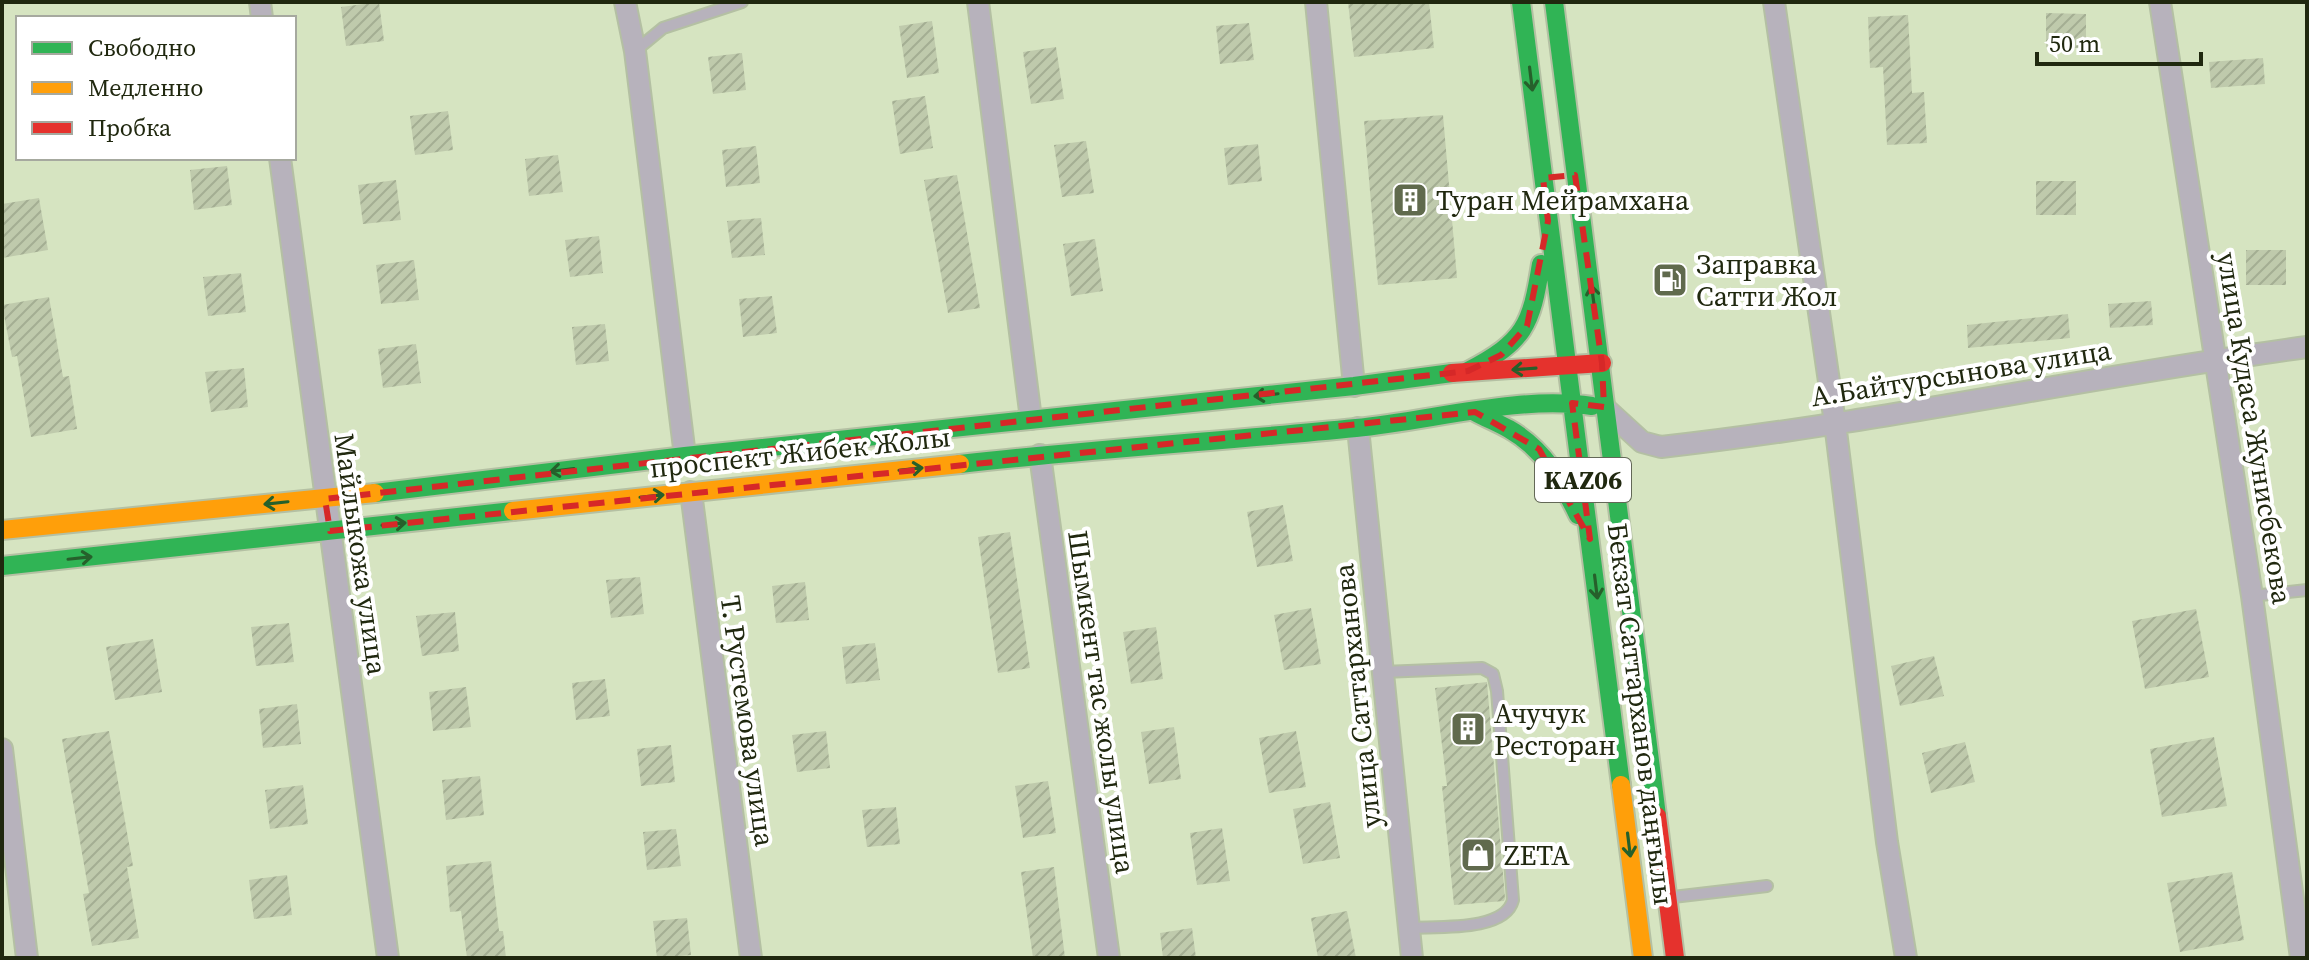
<svg xmlns="http://www.w3.org/2000/svg" width="2309" height="960" viewBox="0 0 2309 960" font-family="'Source Serif 4',serif">
<style>
.building{fill:url(#building-hatch)}
.lines{fill:none;stroke-linecap:round;stroke-linejoin:round}
.lane-casing{stroke:#b4c0a3;stroke-width:14}
.street-casing{stroke:#b4c0a3;stroke-width:24}
.fast-casing{stroke:#b4c0a3;stroke-width:22}
.slow-casing{stroke:#b4c0a3;stroke-width:22}
.jam-casing{stroke:#b4c0a3;stroke-width:22}
.lane{stroke:#b7b2bc;stroke-width:10}
.street{stroke:#b7b2bc;stroke-width:20}
.fast{stroke:#30b455;stroke-width:18}
.slow{stroke:#ff9f0a;stroke-width:18}
.jam{stroke:#e5322d;stroke-width:18}
.oneway{stroke:#26602b}
.marked{fill:none;stroke:#d62828;stroke-width:6;stroke-dasharray:16 10;stroke-linejoin:round}
.labels{text-anchor:middle;stroke-width:8;stroke-linejoin:round;paint-order:stroke}
.shield{fill:#fff;stroke:#636857;stroke-width:2}
.shield-label{font-size:26px;font-weight:bold;fill:#20280f}
.poi-label{font-size:28px;fill:#20280f;stroke:#fff;text-anchor:start}
.street-label{font-size:28px;fill:#20280f;stroke:#fff}
</style>
<defs>
<pattern id="building-hatch" width="6" height="6" patternUnits="userSpaceOnUse" patternTransform="scale(2)"><rect width="6" height="6" fill="#bfcaac"/><path d="M-1 1l2-2M0 6l6-6M5 7l2-2" fill="none" stroke="#a4ae93"/></pattern>
</defs>
<rect width="100%" height="100%" fill="#d6e4c1"/>
<path class="building" d="M379 2 384 41 346 46 341 7Z
M1348 2H1429L1434 48 1354 57Z
M2046 13 2086 14V48L2046 47Z
M1908 15 1912 93 1924 92 1927 143 1887 145 1883 67 1870 68 1868 17Z
M932 21 939 73 907 78 899 26Z
M1249 23 1254 60 1220 64 1216 26Z
M1056 47 1064 99 1031 104 1023 52Z
M742 53 746 90 713 94 708 57Z
M2263 58 2265 84 2211 88 2209 62Z
M925 96 933 148 900 154 892 101Z
M448 111 453 150 415 155 410 116Z
M1443 115 1457 278 1378 285 1364 121Z
M1086 141 1094 193 1062 197 1054 145Z
M1258 144 1262 181 1228 185 1224 148Z
M756 146 760 183 726 187 722 150Z
M558 155 563 192 529 196 525 159Z
M227 166 232 205 194 210 190 170Z
M957 175 980 308 948 313 924 180Z
M396 180 401 220 363 224 358 185Z
M2036 181H2076V215H2036Z
M39 198 48 250 2 258V204Z
M761 218 765 255 732 258 727 221Z
M599 236 603 273 570 277 565 240Z
M1095 239 1103 291 1071 296 1063 244Z
M2246 250H2286V285H2246Z
M414 260 419 300 381 304 376 265Z
M241 273 246 312 208 316 203 277Z
M772 296 777 333 743 337 739 299Z
M49 297 63 377 69 376 77 429 31 437 17 356 12 357 2 305Z
M2151 301 2153 325 2110 328 2108 304Z
M2068 314 2070 338 1968 348 1967 325Z
M605 324 609 361 576 365 572 327Z
M416 344 421 383 383 388 378 349Z
M244 368 248 407 211 412 205 372Z
M1283 505 1293 561 1257 567 1247 512Z
M1010 532 1030 668 998 673 978 537Z
M640 577 644 614 611 618 606 580Z
M805 582 809 620 776 623 772 586Z
M1311 608 1321 664 1284 670 1274 615Z
M2196 609 2209 677 2145 689 2132 621Z
M455 612 459 651 422 656 416 616Z
M289 623 294 662 256 666 251 627Z
M1156 627 1163 679 1131 684 1123 632Z
M153 639 162 692 115 700 106 647Z
M875 643 880 680 846 684 842 647Z
M1934 656 1944 696 1900 706 1891 666Z
M605 679 610 716 576 720 572 683Z
M1487 682 1505 898 1504 901 1454 905 1442 786H1447L1435 688Z
M466 687 471 727 433 731 429 692Z
M297 704 301 744 263 748 259 709Z
M1174 727 1181 779 1149 784 1141 732Z
M109 731 133 866 127 867 139 938 92 946 83 894 89 893 62 739Z
M826 731 830 768 797 772 792 735Z
M1296 731 1306 787 1269 793 1259 738Z
M2214 737 2227 806 2162 817 2150 749Z
M1965 742 1975 782 1931 793 1922 753Z
M671 745 675 782 641 786 637 749Z
M480 776 484 815 446 820 442 780Z
M1048 781 1056 833 1023 838 1015 786Z
M303 785 308 824 270 829 265 790Z
M1330 802 1340 858 1303 864 1293 809Z
M896 807 900 844 867 847 862 810Z
M1222 828 1230 881 1197 885 1190 833Z
M676 829 681 866 647 870 643 832Z
M491 861 499 931H503L506 958H467L461 911 450 912 446 866Z
M1054 867 1065 958H1033L1021 872Z
M2232 872 2244 940 2180 952 2167 883Z
M287 875 292 915 254 919 249 880Z
M1347 911 1356 958H1318L1311 918Z
M687 918 691 955 657 958 653 921Z
M1192 928 1196 958H1163L1160 933Z"/>
<g class="lines">
<defs>
<path id="lane" d="M635 51 663 28 742 2
M2252 596 2307 590
M1383 672 1482 668 1493 674 1497 691 1513 900C1505 932 1437 926 1409 928
M1673 897 1767 886"/>
<path id="street" d="M260 2 262 18
M625 2 635 51 685 456
M978 2 1031 419
M1316 2 1354 386
M1774 2 1835 423 1887 842 1906 958
M2160 2 2252 596 2301 958
M280 158 388 958
M1607 410 1642 442 1661 447C1878 423 2091 376 2307 347
M1358 428 1412 958
M1040 455 1109 958
M691 492 751 958
M2 749 27 958"/>
<path id="fast" d="M1521 2C1553 263 1588 524 1621 785
M1554 2 1657 816
M1468 371C1525 341 1531 326 1541 264
M1475 412C1486 418 1498 423 1509 429 1544 449 1561 480 1578 515
M960 464C1092 449 1224 441 1356 428 1430 421 1518 395 1592 406
M375 493 685 456 1354 386 1452 373
M2 566 513 511"/>
<path id="slow" d="M513 511 960 464
M2 530 375 493
M1621 785 1643 958"/>
<path id="jam" d="M1452 373 1602 363
M1657 816 1675 958"/>
</defs>
<use href="#lane" class="lane-casing"/>
<use href="#street" class="street-casing"/>
<use href="#fast" class="fast-casing"/>
<use href="#slow" class="slow-casing"/>
<use href="#jam" class="jam-casing"/>
<use href="#lane" class="lane"/>
<use href="#street" class="street"/>
<use href="#fast" class="fast"/>
<use href="#slow" class="slow"/>
<use href="#jam" class="jam"/>
</g>
<defs><path id="oneway-shaft" d="M-6 0H5M1.5-3L5.5 0L1.5 3" fill="none" stroke-width="1.6" stroke-linecap="round" stroke-linejoin="round" transform="scale(2)"/></defs>
<g class="oneway">
<use href="#oneway-shaft" transform="translate(1531 79) rotate(83)"/>
<use href="#oneway-shaft" transform="translate(1593 297) rotate(-98)"/>
<use href="#oneway-shaft" transform="translate(1524 369) rotate(176)"/>
<use href="#oneway-shaft" transform="translate(1266 395) rotate(174)"/>
<use href="#oneway-shaft" transform="translate(911 469) rotate(-6)"/>
<use href="#oneway-shaft" transform="translate(562 470) rotate(173)"/>
<use href="#oneway-shaft" transform="translate(652 496) rotate(-6)"/>
<use href="#oneway-shaft" transform="translate(276 503) rotate(174)"/>
<use href="#oneway-shaft" transform="translate(394 524) rotate(-6)"/>
<use href="#oneway-shaft" transform="translate(80 558) rotate(-6)"/>
<use href="#oneway-shaft" transform="translate(1596 587) rotate(83)"/>
<use href="#oneway-shaft" transform="translate(1629 845) rotate(83)"/>
</g>
<path class="marked" d="M1575 175 1602 363 1604 407 1572 403 1590 539 1539 449 1475 412 330 531 325 499 1468 371 1501 355 1527 326 1548 221 1543 178Z"/>
<defs>
<symbol id="building-square" viewBox="-11 -11 22 22"><rect x="-9" y="-9" width="18" height="18" rx="4" fill="#606a4d" stroke="#fff"/><path d="M-4-6H4V6H1V3H-1V6H-4ZM-2.5-4.3h1.7v1.8h-1.7ZM.8-4.3h1.7v1.8H.8ZM-2.5-1h1.7V.8h-1.7ZM.8-1h1.7V.8H.8Z" fill="#fff"/></symbol>
<symbol id="fuel-square" viewBox="-11 -11 22 22"><rect x="-9" y="-9" width="18" height="18" rx="4" fill="#606a4d" stroke="#fff"/><path d="M-5.5-6h7V0h2V4h1.3V-2.5L3-4.5l.8-.8L6-3V5H2.5V1h-1V6h-7ZM-4.2-4.7v3.2H.2V-4.7Z" fill="#fff"/></symbol>
<symbol id="shop-square" viewBox="-11 -11 22 22"><rect x="-9" y="-9" width="18" height="18" rx="4" fill="#606a4d" stroke="#fff"/><path d="M-5-2.5h2.3a2.7 3.5 0 0 1 5.4 0H5L5.5 6h-11ZM-1.5-2.5h3a1.5 2.3 0 0 0-3 0Z" fill="#fff"/></symbol>
</defs>
<g fill-rule="evenodd">
<use href="#building-square" x="1390" y="180" width="40" height="40"/>
<use href="#fuel-square" x="1650" y="260" width="40" height="40"/>
<use href="#building-square" x="1448" y="709" width="40" height="40"/>
<use href="#shop-square" x="1458" y="835" width="40" height="40"/>
</g>
<g class="labels">
<rect class="shield" x="1535" y="458" width="96" height="44" rx="6"/>
<g class="shield-label">
<text x="1583" y="489">KАZ06</text>
</g>
<g class="poi-label">
<text x="1436" y="210">Туран Мейрамхана</text>
<text x="1696" y="274">Заправка<tspan x="1696" dy="32">Сатти Жол</tspan></text>
<text x="1494" y="723">Ачучук<tspan x="1494" dy="32">Ресторан</tspan></text>
<text x="1504" y="865">ZETA</text>
</g>
<g class="street-label">
<text transform="translate(1961 373) rotate(-9)" y="10">А.Байтурсынова улица</text>
<text transform="translate(2255 428) rotate(81)" y="10">улица Кудаса Жунисбекова</text>
<text transform="translate(800 452) rotate(-6)" y="10">проспект Жибек Жолы</text>
<text transform="translate(361 554) rotate(82)" y="10">Майлыкожа улица</text>
<text transform="translate(1357 696) rotate(-96)" y="10">улица Саттарханова</text>
<text transform="translate(1102 702) rotate(82)" y="10">Шымкент тас жолы улица</text>
<text transform="translate(1641 714) rotate(83)" y="10">Бекзат Саттарханов даңғылы</text>
<text transform="translate(748 721) rotate(82)" y="10">Т. Рустемова улица</text>
</g>
</g>
<rect width="2309" height="960" fill="none" stroke="#20280f" stroke-width="8"/>
<rect x="16" y="16" width="280" height="144" fill="#ffffff" stroke="#a6a99f" stroke-width="2"/>
<rect x="32" y="42" width="40" height="12" fill="#30b455" stroke="#a6a99f" stroke-width="2"/>
<text x="88" y="56" font-size="24" fill="#20280f">Свободно</text>
<rect x="32" y="82" width="40" height="12" fill="#ff9f0a" stroke="#a6a99f" stroke-width="2"/>
<text x="88" y="96" font-size="24" fill="#20280f">Медленно</text>
<rect x="32" y="122" width="40" height="12" fill="#e5322d" stroke="#a6a99f" stroke-width="2"/>
<text x="88" y="136" font-size="24" fill="#20280f">Пробка</text>
<path d="M2037 52v12h164v-12" fill="none" stroke="#20280f" stroke-width="4"/>
<text x="2049" y="52" font-size="24" fill="#20280f" stroke="#ffffff" stroke-width="6" paint-order="stroke">50 m</text>
</svg>
